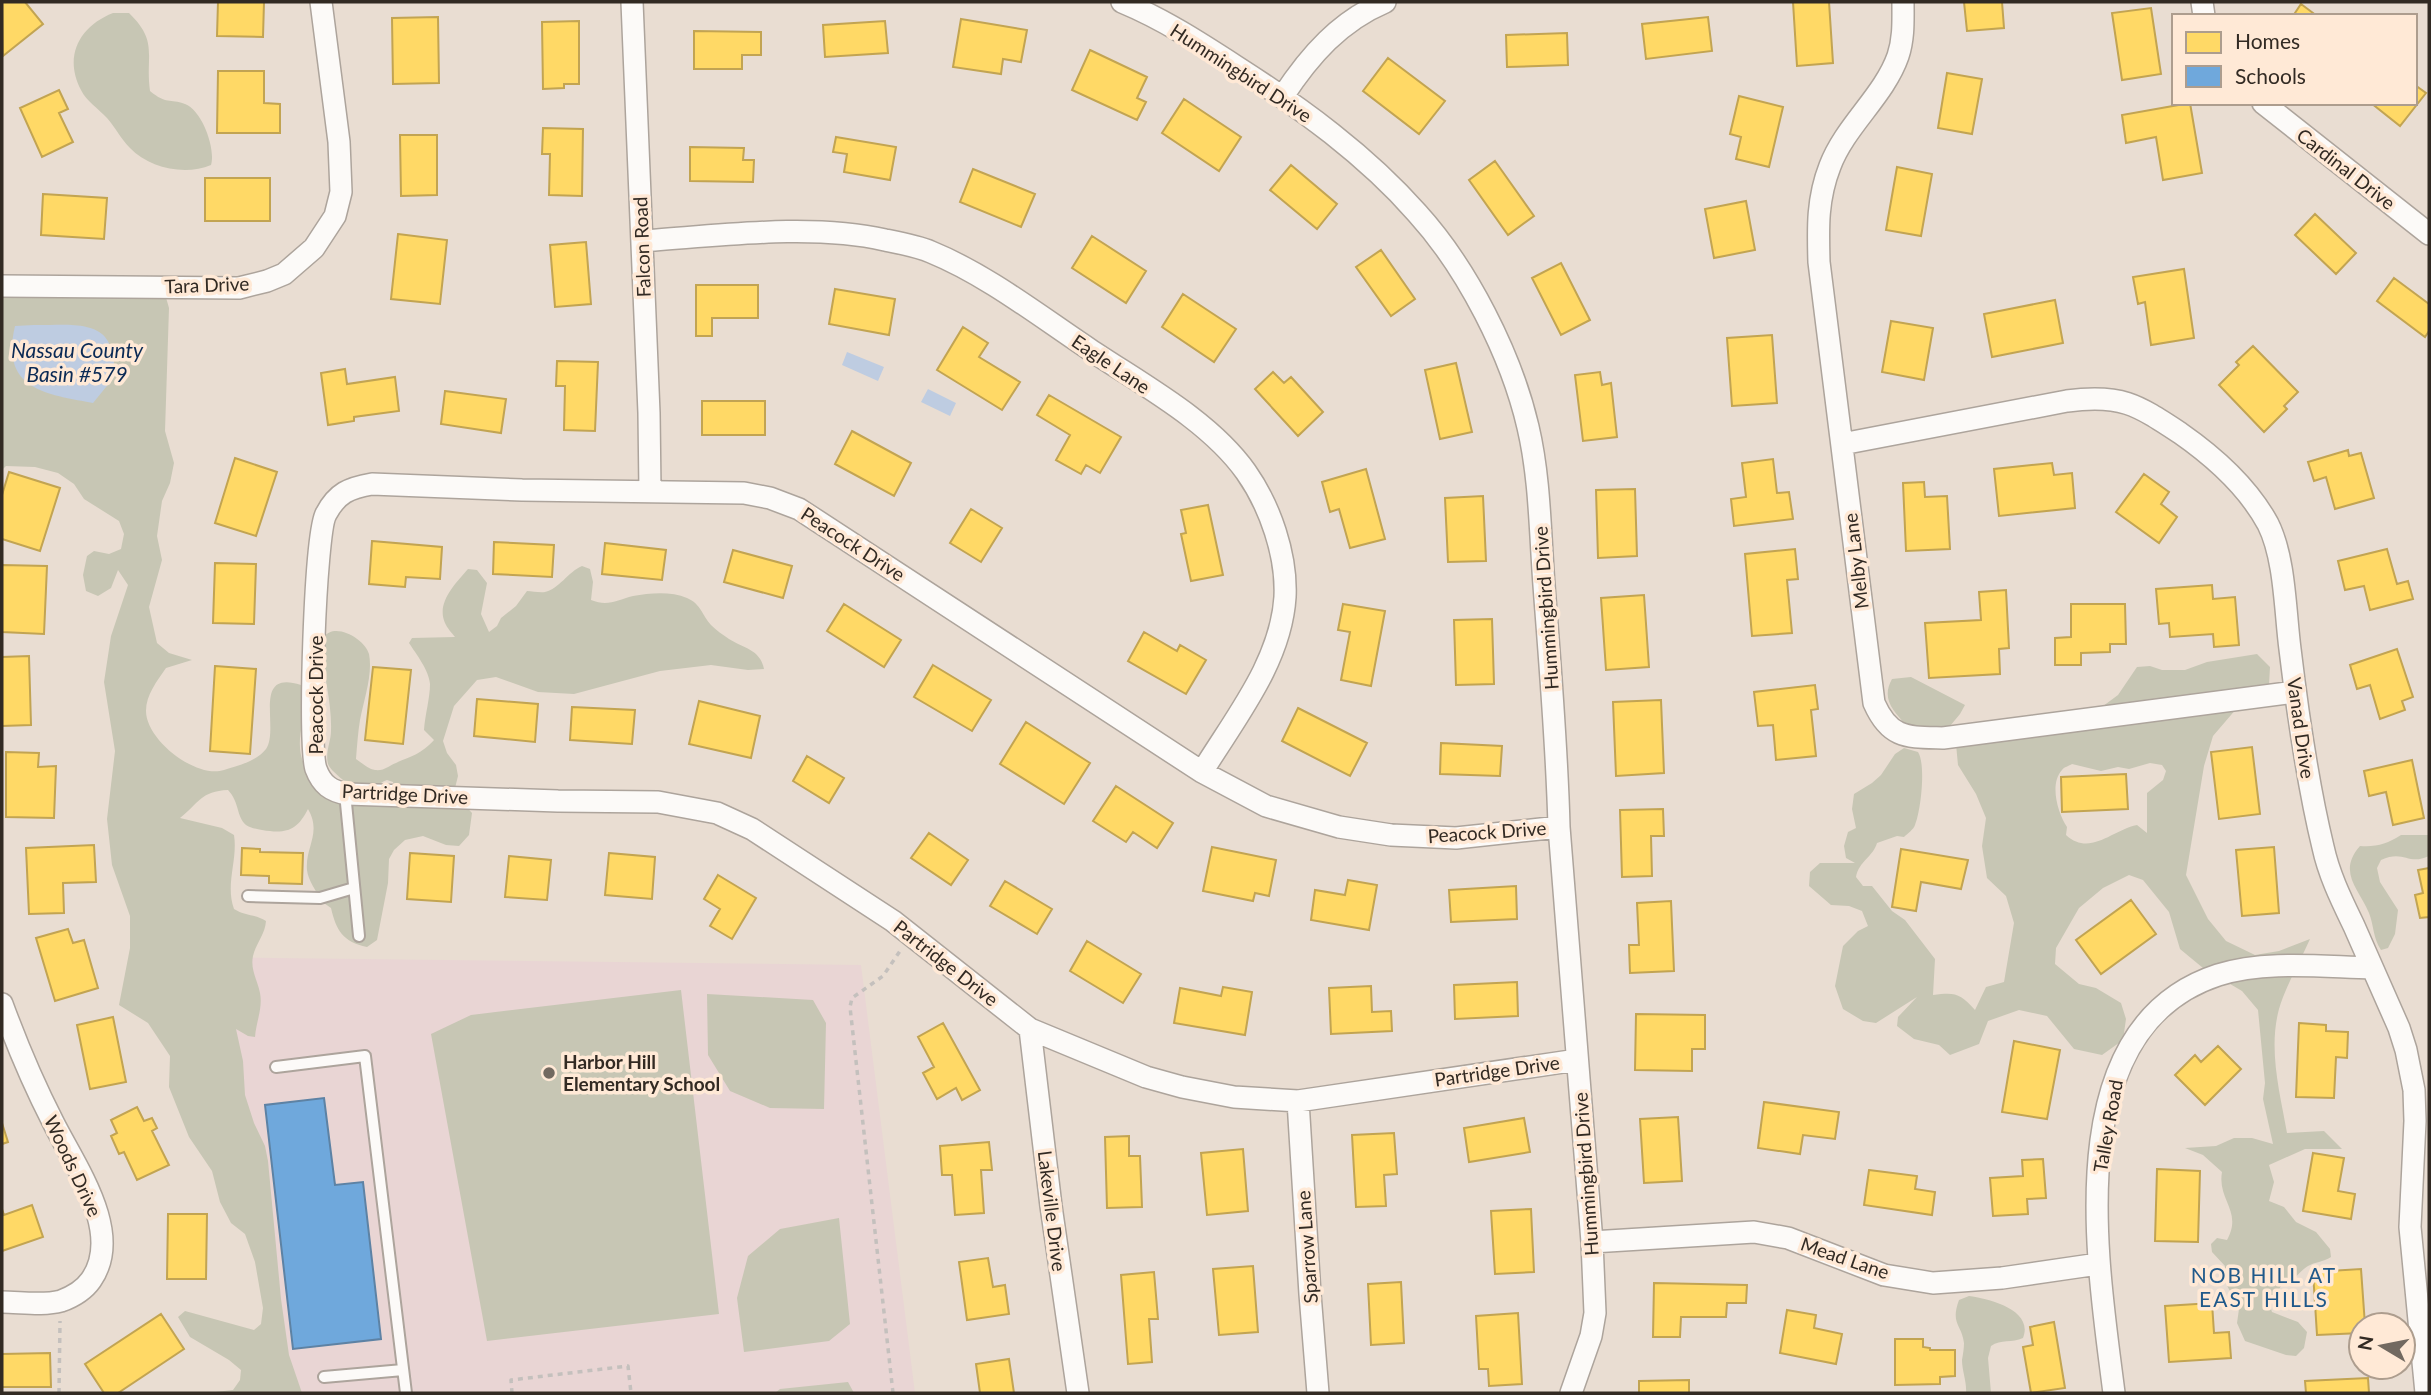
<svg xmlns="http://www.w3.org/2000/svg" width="2431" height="1395" viewBox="0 0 2431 1395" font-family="Lato,sans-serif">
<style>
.education{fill:#e9d5d4}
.green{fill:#c7c6b4;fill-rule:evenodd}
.water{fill:#becce1}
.homes{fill:#ffd966;stroke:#c2a452;stroke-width:2}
.schools{fill:#6fa8dc;stroke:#5d82a4;stroke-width:2}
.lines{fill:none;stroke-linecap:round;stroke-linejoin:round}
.service-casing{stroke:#ada49c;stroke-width:14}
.minor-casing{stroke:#ada49c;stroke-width:24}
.path{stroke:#c4c0bd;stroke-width:3.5;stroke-dasharray:5 5;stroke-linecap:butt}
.service{stroke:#fcfaf8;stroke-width:10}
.minor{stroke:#fcfaf8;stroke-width:21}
.poi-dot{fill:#726960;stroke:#ffe9d6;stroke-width:2.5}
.labels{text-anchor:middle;stroke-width:7;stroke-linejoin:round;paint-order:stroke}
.street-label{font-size:19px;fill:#322a23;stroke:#ffe9d6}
.poi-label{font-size:19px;font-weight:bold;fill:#322a23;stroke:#ffe9d6;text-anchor:start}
.water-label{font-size:21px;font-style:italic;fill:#0b2a55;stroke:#ffe9d6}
.neighbourhood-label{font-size:21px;letter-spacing:2px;fill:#20598a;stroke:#ffe9d6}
</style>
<rect width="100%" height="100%" fill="#e9ddd2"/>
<path class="education" d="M187 957 861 965 915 1393H282L258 1181Z"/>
<path class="green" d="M113 13H129C159 42 145 55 150 91 167 105 169 98 185 104 202 110 216 149 211 165 185 176 149 168 130 148 121 139 115 127 107 118 99 109 86 101 81 90 63 56 80 26 113 13Z
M2 286 163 287 169 308 165 431 174 463 170 483 162 501 157 536 162 560 149 607 157 643 169 653 192 660 166 668C157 681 146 695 146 711 146 740 196 779 224 770 237 766 257 761 266 749 280 728 251 669 301 685 314 715 284 746 313 777L322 776C329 782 335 792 343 796 360 806 382 805 394 788L393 782 387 780C378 783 374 791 365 795 357 790 332 774 328 764 325 753 331 741 331 731 332 704 324 675 321 647 322 646 324 638 324 637 335 621 366 640 369 654 373 674 364 699 360 720 358 732 357 746 356 759 362 763 368 769 375 770 385 771 388 766 396 763 413 755 420 755 434 740L424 730C425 715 430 698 430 684 429 670 416 654 409 643L412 638 455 637C452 633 447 628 445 623 436 603 455 584 468 569L477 570 487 583 481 614 489 632 497 626 501 618 516 606 527 591C532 591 540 593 545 592 559 589 568 572 582 566L590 569 593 582 591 600C608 607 617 600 633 596 650 593 671 591 687 598 701 604 702 615 711 625 716 630 723 635 729 639 743 648 760 649 764 669L748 670 711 665 660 671 574 694 538 692 496 677 477 680 454 706 443 741 447 753 456 765 458 776 455 788 436 791 461 801 472 813 469 835 459 846 446 845 423 836 405 840 394 850 389 859 388 883 377 940 367 947C343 942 336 930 331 908L321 901C317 891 308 881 307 870 305 847 322 833 308 809 297 831 286 834 262 830 257 829 250 828 246 825 236 816 240 803 228 790 201 791 199 803 180 818L222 828 234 835C238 860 225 884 234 909 245 916 255 914 266 921 265 935 256 943 253 956 250 970 258 981 260 993 263 1008 256 1022 255 1037L248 1036 236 1029 243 1061 245 1095 254 1123 265 1146 268 1161 281 1299 289 1355 302 1393H207L233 1390 240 1380 241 1370 229 1360 190 1337 178 1317 185 1311 254 1330 261 1324 263 1308 255 1262 245 1234 231 1223 220 1202 212 1171 189 1137 169 1087 170 1056 148 1023 119 1005 130 948V916L112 865 107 819 115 751 104 682 111 636 128 585 118 570 111 588 98 596 86 591 83 575 87 556 94 551 109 554 121 549 124 534 119 521 84 499 74 484 58 473 35 467 6 466 2 470Z
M2257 654 2270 667 2269 685 2237 708 2213 736 2204 766 2186 875 2208 919 2226 941 2255 955 2279 951 2310 939C2300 962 2286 985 2279 1009 2268 1050 2280 1093 2287 1133L2324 1131 2342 1149H2305L2269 1165 2274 1182 2269 1201 2284 1207 2296 1222 2316 1232 2330 1249 2331 1257C2323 1262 2315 1262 2308 1266 2298 1272 2297 1280 2284 1282L2269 1303 2272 1312 2298 1322 2307 1332 2304 1348 2296 1356 2286 1355 2245 1341 2237 1323 2240 1302C2228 1291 2223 1282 2225 1266L2212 1252 2211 1244 2217 1238 2227 1240C2243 1211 2217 1200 2222 1172L2203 1155 2185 1148 2216 1146 2234 1138H2252L2273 1144 2263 1099 2265 1083 2258 1010 2242 991 2203 968 2180 949 2169 912 2143 880 2129 875 2103 888 2079 908 2056 948 2055 964 2079 984 2096 988 2121 1003 2126 1019 2123 1040 2102 1055 2074 1049 2047 1016 2019 1010 1988 1021 1979 1044 1950 1055 1939 1045 1914 1039 1897 1026 1898 1017 1917 997 1876 1023 1863 1021 1843 1009 1835 986 1843 946 1858 931 1868 926 1862 911 1849 906 1831 905 1809 886 1810 872 1820 863H1855L1846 858 1844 846 1848 832 1856 828 1852 809 1854 794 1872 783 1881 775 1895 754 1904 748 1918 752C1926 764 1921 811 1915 825 1914 829 1907 834 1904 837L1897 836 1877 843C1873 857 1859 861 1856 877L1863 886H1872L1892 911 1905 920 1935 959 1933 995C1955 992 1960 993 1975 1010L1986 987 2004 982 2014 923 2006 896 1987 878 1982 846 1986 818 1976 794 1958 765 1956 744 1978 722 1999 721 2068 732 2118 695 2137 667 2150 666 2162 670H2185L2207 662ZM2150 763 2162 765 2166 771 2163 780 2147 793V833L2137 825C2112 830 2090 857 2066 835L2067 827C2058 814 2049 784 2062 770 2064 767 2069 766 2072 764L2101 771 2118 767 2129 769Z
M1911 677 1965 705 1960 714 1945 732 1906 725C1893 710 1881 699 1892 679Z
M2401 835H2429V856C2408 866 2404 849 2381 860L2377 868 2380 882 2398 910 2395 934 2388 948 2381 950C2373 938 2374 926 2369 913 2359 889 2337 872 2360 846 2377 847 2387 844 2401 835Z
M681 990 719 1314 487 1341 431 1034 471 1015Z
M707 994 813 1000 826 1023 824 1109 770 1108 730 1091 708 1055Z
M839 1218 850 1324 829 1341 744 1352 737 1298 748 1256 780 1229Z
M1969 1296C1990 1299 2034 1310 2023 1338 2012 1343 2001 1339 1991 1346L1988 1358 1991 1393H1966C1967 1382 1962 1371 1962 1360 1963 1354 1964 1348 1964 1343 1962 1325 1950 1324 1959 1300Z
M848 1382 854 1393H775L780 1389Z"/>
<path class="water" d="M34 325C54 326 91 320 105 337 114 348 114 363 115 376L93 403C46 394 0 390 15 326Z
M847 352 884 367 878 381 842 365Z
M928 389 956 403 950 416 921 402Z"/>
<path class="homes" d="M2 2H25L43 24 3 56Z
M218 2H264L263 37 217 36Z
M1793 2H1829L1833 63 1797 66Z
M1964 2H2002L2004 28 1967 31Z
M2301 4 2317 16H2293Z
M2151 8 2161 74 2122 80 2112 13Z
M438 17 439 83 393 84 392 18Z
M1708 17 1712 51 1646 59 1642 24Z
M961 19 1027 30 1021 62 1003 59 1001 74 953 67Z
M579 21V84H564V88L543 89 542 22Z
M885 21 888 53 825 57 823 25Z
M694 31 761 32V55H742V69H694Z
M1567 33 1568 65 1507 67 1506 35Z
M1090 50 1147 77 1137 98 1146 102 1137 120 1072 90Z
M1388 58 1445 101 1419 134 1363 91Z
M218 71H264V103L280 104V133H217Z
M1947 73 1982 79 1972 134 1938 128Z
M2415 85 2426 93 2400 126 2371 103H2415Z
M59 90 68 109 59 113 73 142 42 157 20 108Z
M1739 96 1783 107 1769 167 1736 159 1741 137 1730 134Z
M1184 99 1241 137 1219 171 1162 133Z
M2190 103 2202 173 2163 180 2156 137 2126 143 2122 115Z
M543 128 583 129 582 196 549 195 550 154H542Z
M400 135H437V195L401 196Z
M836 137 896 147 890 180 844 172 847 154 833 152Z
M690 147 744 148 743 160H754L753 182 690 181Z
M1495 161 1534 216 1508 235 1469 180Z
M1291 165 1337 204 1317 229 1270 190Z
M1897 167 1932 174 1921 236 1886 230Z
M973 169 1035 194 1021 227 960 202Z
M205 178H270V221H205Z
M43 194 107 198 104 239 41 235Z
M1746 201 1755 250 1714 258 1705 209Z
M2315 214 2356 253 2336 274 2295 235Z
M398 234 447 240 440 304 391 299Z
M1092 236 1146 271 1126 303 1072 268Z
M586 242 591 304 555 307 550 245Z
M1381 250 1415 299 1391 316 1356 267Z
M1561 263 1590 320 1561 335 1532 278Z
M2184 269 2194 338 2151 345 2145 302 2138 304 2133 277Z
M2394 278 2429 304V331L2425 337 2377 301Z
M696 285H758V318H712V336H696Z
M835 289 895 299 889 335 829 324Z
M1183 294 1236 329 1214 362 1162 327Z
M2055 300 2063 343 1992 357 1984 314Z
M1891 321 1933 328 1924 380 1882 372Z
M963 327 988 343 979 357 1020 382 1002 410 937 370Z
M1772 335 1777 403 1732 406 1727 338Z
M2253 346 2298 392 2284 406 2287 409 2264 432 2219 385 2239 365 2236 362Z
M557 361 598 362 595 431 564 430 565 386H556Z
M1456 363 1472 432 1440 439 1425 370Z
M345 369 347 384 395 377 399 411 354 417V421L328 425 321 373Z
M1273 372 1284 383 1291 377 1323 412 1298 436 1255 389Z
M1600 372 1602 385 1611 383 1617 437 1583 441 1575 375Z
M445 391 506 399 501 433 441 424Z
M1049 395 1121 437 1100 473 1086 465 1081 474 1056 460 1070 435 1037 415Z
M702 401H765V435H702Z
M852 431 911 463 894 496 835 464Z
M2348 450 2349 456 2361 453 2374 498 2335 509 2326 477 2314 481 2308 462Z
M235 458 277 472 256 536 215 523Z
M1773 459 1777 493 1789 492 1793 519 1734 526 1731 499 1746 497 1742 463Z
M2052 463 2054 475 2072 473 2075 508 1999 516 1994 469Z
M1366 469 1385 539 1350 548 1339 509 1330 512 1322 482Z
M9 472 60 488 40 551 2 539V495Z
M2144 474 2169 492 2161 504 2177 517 2159 543 2116 512Z
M1924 482 1925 497 1947 496 1950 549 1906 551 1903 483Z
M1635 489 1637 556 1598 558 1596 490Z
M1483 496 1486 561 1448 562 1445 498Z
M1208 505 1223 575 1191 581 1181 534 1186 533 1181 510Z
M971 509 1002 528 981 562 950 543Z
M372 541 442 547 440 579 406 577 405 587 369 584Z
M494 542 554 545 552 577 493 574Z
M605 543 666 550 662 580 602 574Z
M1795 549 1798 579 1787 580 1792 633 1752 636 1745 554Z
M2387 549 2397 584 2408 581 2413 599 2370 610 2364 586 2345 590 2338 561Z
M733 550 792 566 783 598 724 582Z
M215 563 256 564 254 624 213 623Z
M2 565 47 566 44 634 2 632Z
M2212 585 2213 599 2235 597 2239 645 2214 647 2213 634 2170 637 2169 623 2159 624 2156 589Z
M2006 590 2009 648 1999 649 2000 674 1929 678 1925 623 1981 620 1979 592Z
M1644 595 1649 667 1606 670 1601 598Z
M844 604 901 640 884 667 827 631Z
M1343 604 1385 611 1371 686 1341 680 1350 632 1338 630Z
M2071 604H2125L2126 644H2110V652L2081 653V665H2055V638L2071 637Z
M1492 619 1494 684 1456 685 1454 620Z
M1144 632 1177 651 1180 645 1206 660 1186 694 1128 661Z
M2397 649 2413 697 2402 701 2405 710 2380 719 2370 685 2357 689 2350 665Z
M29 656 31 725 2 726V657Z
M933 665 991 700 972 731 914 697Z
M215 666 256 669 250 754 210 751Z
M373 667 411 670 403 744 365 740Z
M1815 685 1818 709 1811 710 1816 756 1776 760 1773 725 1758 726 1754 692Z
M477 699 538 704 535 742 474 736Z
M1661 700 1664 773 1616 776 1613 702Z
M699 701 760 716 751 758 689 744Z
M572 707 635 710 632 744 570 740Z
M1298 708 1367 743 1350 776 1282 741Z
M1026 722 1090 763 1064 804 1000 764Z
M1441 743 1502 746 1500 776 1440 774Z
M2252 747 2260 814 2219 819 2211 752Z
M6 752 39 753 38 767 56 766 54 818 6 817Z
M807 756 844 778 829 803 793 781Z
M2412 760 2424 818 2393 825 2386 792 2369 796 2364 771Z
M2126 774 2128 809 2062 812 2061 777Z
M1116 786 1173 823 1157 848 1133 832 1126 842 1093 821Z
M1663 809 1664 836H1651L1652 876 1622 877 1620 810Z
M929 833 968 860 951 885 911 858Z
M94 845 96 882 63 883 64 913 29 914 26 848Z
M1212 847 1276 860 1269 896 1255 893 1253 901 1203 891Z
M2274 847 2279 913 2242 916 2236 850Z
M242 848 260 849V852L303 853 302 884 269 883V876L241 875Z
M1901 849 1968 860 1961 889 1921 882 1916 911 1892 907Z
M410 853 454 856 451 902 407 899Z
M609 853 655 857 652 899 605 895Z
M509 856 551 860 547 900 505 897Z
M2429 868V917L2420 918 2415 895 2423 893 2418 870Z
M718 875 756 898 732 939 710 926 720 909 704 899Z
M1348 880 1377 885 1369 930 1311 920 1315 890 1345 895Z
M1005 881 1052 909 1037 934 990 906Z
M1516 886 1517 919 1451 922 1449 890Z
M2131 900 2156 934 2101 974 2076 940Z
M1671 901 1674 971 1630 973 1629 945H1639L1637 903Z
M68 929 73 943 84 940 98 988 55 1001 36 938Z
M1087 941 1141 974 1123 1003 1070 971Z
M1517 982 1518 1016 1455 1019 1454 985Z
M1371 986 1372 1012 1391 1011 1392 1031 1331 1034 1329 988Z
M1223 987 1252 992 1245 1035 1174 1023 1180 988 1221 996Z
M1636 1014 1705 1015V1049H1692V1071L1635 1070Z
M113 1017 126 1082 90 1089 77 1025Z
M943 1023 980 1090 962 1100 956 1088 937 1099 923 1073 934 1067 918 1037Z
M2299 1023 2326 1025V1031L2348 1032 2347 1058 2336 1057 2334 1098 2296 1097Z
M2014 1041 2060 1050 2047 1119 2002 1112Z
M2218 1046 2241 1069 2205 1105 2175 1075 2195 1055 2201 1062Z
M1764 1102 1839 1112 1835 1139 1803 1135 1800 1154 1758 1148Z
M137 1107 144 1121 152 1118 157 1128 152 1131 169 1165 137 1180 124 1152 119 1154 111 1136 117 1133 111 1120Z
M1678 1117 1682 1181 1644 1183 1640 1119Z
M1524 1118 1530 1152 1469 1162 1464 1128Z
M2 1123 8 1142 2 1144Z
M1394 1133 1397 1174 1384 1175 1386 1206 1356 1207 1352 1135Z
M1129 1136V1156H1140L1142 1207 1107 1208 1105 1137Z
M989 1142 992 1170H981L984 1213 955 1215 952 1175H942L940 1146Z
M1243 1149 1248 1211 1207 1215 1201 1153Z
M2313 1153 2344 1158 2338 1191 2355 1194 2351 1219 2303 1211Z
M2043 1159 2046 1198 2027 1199 2028 1214 1993 1216 1990 1178 2023 1176 2022 1160Z
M2157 1169 2200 1171 2198 1242 2155 1241Z
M1869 1170 1917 1176 1915 1189 1935 1192 1932 1215 1864 1205Z
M32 1205 43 1237 2 1251V1209L4 1215Z
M1531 1209 1534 1272 1495 1274 1491 1211Z
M168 1214H207L206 1279H167Z
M988 1258 993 1287 1005 1285 1009 1314 967 1320 959 1262Z
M1253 1266 1258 1332 1219 1335 1213 1269Z
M2361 1269 2365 1325H2361V1333L2317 1335 2313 1272Z
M1154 1272 1158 1319H1149L1152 1362 1128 1364 1121 1275Z
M1401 1282 1404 1343 1371 1345 1368 1284Z
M1654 1283 1747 1285 1746 1303H1727L1726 1317H1681L1680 1337H1653Z
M2212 1303 2214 1333 2229 1332 2231 1358 2169 1362 2165 1306Z
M1787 1310 1816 1315 1814 1328 1842 1334 1836 1364 1780 1353Z
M1518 1313 1522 1384 1489 1386 1488 1369H1479L1476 1316Z
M161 1314 184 1349 118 1393H104L85 1364Z
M2054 1322 2065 1388 2031 1393 2023 1347 2033 1345 2030 1327Z
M1895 1339H1923V1347L1930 1348V1350H1955V1376L1940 1377V1384L1895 1385Z
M50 1353 51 1387H2V1354Z
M1009 1359 1014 1393H980L976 1364Z
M2368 1378 2369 1393H2306L2305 1381Z
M1689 1380V1393H1639V1381Z"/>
<path class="schools" d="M324 1098 335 1185 363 1182 381 1339 293 1349 265 1105Z"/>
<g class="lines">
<defs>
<path id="service" d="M345 793 359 936
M248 896 320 898 354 888
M276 1067 365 1056 406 1393
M324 1377 403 1370"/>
<path id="minor" d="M632 2 649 413 650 491
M1122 2C1163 19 1200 43 1237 67 1301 108 1366 155 1417 213 1467 268 1511 354 1528 427 1540 478 1540 532 1544 585 1550 666 1557 746 1559 827L1592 1242 1595 1313 1591 1336 1571 1393
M1903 2C1903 20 1904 38 1898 56 1884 96 1845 126 1830 166 1817 199 1818 228 1819 262L1874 703C1890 739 1907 737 1943 738L2295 692
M2202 2 2204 16
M1283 96C1310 55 1340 21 1385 2
M2263 103 2429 234
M642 241C717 236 811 223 885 240 900 243 917 246 931 252 987 275 1038 315 1089 349 1141 384 1209 420 1246 472 1270 506 1287 555 1285 597 1281 662 1235 718 1202 772
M2 286 239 288 267 281 284 274 314 248 335 216 341 192 339 142 321 2
M1842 444 2067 401C2121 394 2136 404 2180 433 2213 456 2248 487 2268 524 2285 558 2285 610 2290 649 2298 716 2307 781 2323 847 2329 875 2342 901 2354 926 2369 960 2384 994 2399 1028L2406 1050 2414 1090 2415 1121 2410 1227 2426 1393
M1559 827 1456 838 1391 835 1339 827 1266 806 1202 772 799 509 770 498 744 493 522 490 372 484C349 488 337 493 326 514 315 533 308 747 316 769 322 785 331 791 347 794L558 801 658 802 717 813 752 829 893 921 1030 1029 1146 1077 1182 1087 1234 1097 1298 1101 1577 1060
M2 1004C17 1045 33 1083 53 1122 75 1166 124 1233 91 1280 84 1290 72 1297 61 1301 43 1306 20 1302 2 1302
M1030 1029 1051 1206 1078 1393
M1298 1101 1310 1294 1318 1393
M1592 1242 1754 1232 1788 1238 1884 1275 1933 1283 2002 1278 2098 1264
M2114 1393C2098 1265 2056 1028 2218 975 2266 960 2323 967 2372 968"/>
</defs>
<use href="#service" class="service-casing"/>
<use href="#minor" class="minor-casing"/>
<path class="path" d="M59 1393 60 1321
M512 1393 511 1380 628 1366 631 1393
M893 1393 850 1007 852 998 883 976 900 951"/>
<use href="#service" class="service"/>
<use href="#minor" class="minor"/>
</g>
<circle class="poi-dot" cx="549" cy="1073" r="7"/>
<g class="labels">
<g class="street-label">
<text transform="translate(1241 73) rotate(33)" y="7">Hummingbird Drive</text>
<text transform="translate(2346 169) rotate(38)" y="7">Cardinal Drive</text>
<text transform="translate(642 247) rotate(-92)" y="7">Falcon Road</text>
<text transform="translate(207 285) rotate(-2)" y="7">Tara Drive</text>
<text transform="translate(1111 364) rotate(34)" y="7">Eagle Lane</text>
<text transform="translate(853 544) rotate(33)" y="7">Peacock Drive</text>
<text transform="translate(1856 561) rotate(-97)" y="7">Melby Lane</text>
<text transform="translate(1546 608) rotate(-94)" y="7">Hummingbird Drive</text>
<text transform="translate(316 695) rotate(-90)" y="7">Peacock Drive</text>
<text transform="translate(2301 728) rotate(82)" y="7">Vanad Drive</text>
<text transform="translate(405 794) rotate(3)" y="7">Partridge Drive</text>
<text transform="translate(1487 832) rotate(-4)" y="7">Peacock Drive</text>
<text transform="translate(946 963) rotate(38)" y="7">Partridge Drive</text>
<text transform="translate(1497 1071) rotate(-8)" y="7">Partridge Drive</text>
<text transform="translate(2108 1126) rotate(-80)" y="7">Talley Road</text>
<text transform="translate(73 1166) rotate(65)" y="7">Woods Drive</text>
<text transform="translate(1586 1174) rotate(-94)" y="7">Hummingbird Drive</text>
<text transform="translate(1052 1211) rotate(83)" y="7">Lakeville Drive</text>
<text transform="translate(1307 1247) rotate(-94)" y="7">Sparrow Lane</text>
<text transform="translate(1845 1258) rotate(19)" y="7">Mead Lane</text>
</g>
<g class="poi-label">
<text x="563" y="1069">Harbor Hill<tspan x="563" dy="22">Elementary School</tspan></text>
</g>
<g class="water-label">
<text x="77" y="358">Nassau County<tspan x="77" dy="24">Basin #579</tspan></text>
</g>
<g class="neighbourhood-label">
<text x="2264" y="1283">NOB HILL AT<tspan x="2264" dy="24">EAST HILLS</tspan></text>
</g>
</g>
<rect width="2431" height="1395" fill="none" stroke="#322a23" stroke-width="7"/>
<rect x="2172" y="14" width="245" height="91" fill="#ffe9d6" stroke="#ad9d8e" stroke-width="2"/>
<rect x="2186" y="32" width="35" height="21" fill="#ffd966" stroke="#ad9d8e" stroke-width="2"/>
<text x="2235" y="49" font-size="21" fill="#322a23">Homes</text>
<rect x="2186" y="66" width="35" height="21" fill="#6fa8dc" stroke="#ad9d8e" stroke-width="2"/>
<text x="2235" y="84" font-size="21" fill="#322a23">Schools</text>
<g transform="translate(2382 1346) rotate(280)"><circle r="33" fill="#ffe9d6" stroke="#ad9d8e" stroke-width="2"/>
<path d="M0-5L12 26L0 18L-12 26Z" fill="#726960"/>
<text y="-10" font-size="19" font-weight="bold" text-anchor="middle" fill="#322a23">N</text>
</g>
</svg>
